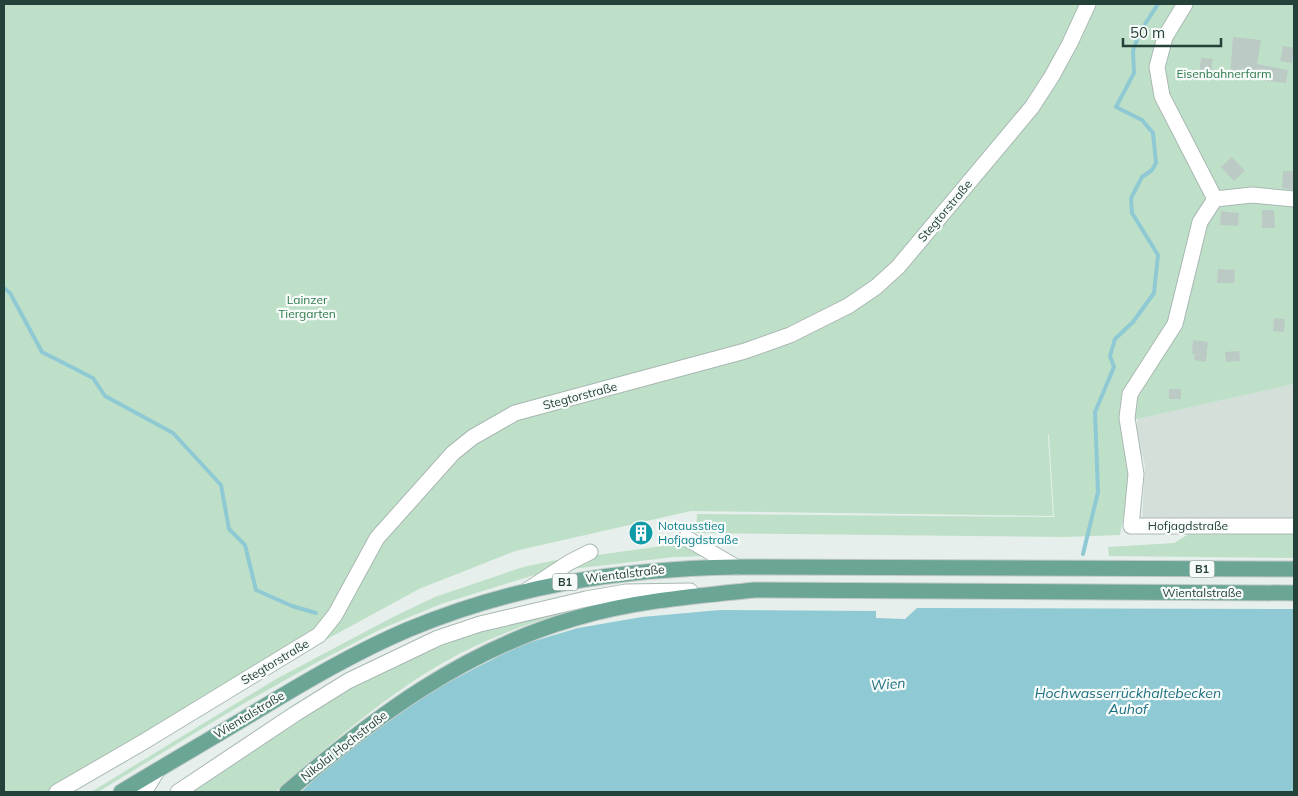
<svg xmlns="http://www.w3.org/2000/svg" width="1298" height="796" viewBox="0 0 1298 796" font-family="Mulish,sans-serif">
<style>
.built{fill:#d4dfda}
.green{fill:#bfe0c8}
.water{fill:#8ec9d4}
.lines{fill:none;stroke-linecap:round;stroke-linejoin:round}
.stream{stroke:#8ec9d4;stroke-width:4}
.building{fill:#bbcac4}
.minor-casing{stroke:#a8b8b2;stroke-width:17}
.major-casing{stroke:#c2cac8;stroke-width:17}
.minor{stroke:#fff;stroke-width:15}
.major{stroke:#6aa596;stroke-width:15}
.labels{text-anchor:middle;stroke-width:4.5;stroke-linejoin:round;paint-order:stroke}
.shield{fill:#f7fbf9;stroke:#637a73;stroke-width:1}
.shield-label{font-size:11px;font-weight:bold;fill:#24423a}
.park-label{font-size:12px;fill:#2d7a4b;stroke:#f7fbf9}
.street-label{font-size:12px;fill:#24423a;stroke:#f7fbf9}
.culture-label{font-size:12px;fill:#0d838f;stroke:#f7fbf9;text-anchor:start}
.water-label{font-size:14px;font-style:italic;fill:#1c6f80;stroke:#f7fbf9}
</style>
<rect width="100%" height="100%" fill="#e6efeb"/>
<path class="built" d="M1294 384V521L1142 520 1145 465 1135 429 1138 419Z"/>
<path class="green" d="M4 4H1294V384L1138 419 1119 420 1125 434 1131 477 1120 535 1065 537 696 533 697 514 1054 517 1049 435H1048L1053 516 691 511 515 551 419 589 285 662 71 792H4Z
M1197 529 1294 533V558L1109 556 1108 547 1174 543Z
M684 543 710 556 674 557 572 569 590 556Z
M576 556 544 572 441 604 381 629 312 665 241 705 98 792H91L276 679 395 616 435 597 523 567Z
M564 610 565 613C538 620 512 630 486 641 406 676 340 736 275 792H189C257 747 324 698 399 663 452 639 508 623 564 610Z"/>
<path class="water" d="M917 608 1294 609V792H301L333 762 431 691 521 645 578 628 642 617 720 610 876 611V618L905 619Z"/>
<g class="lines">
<path class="stream" d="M4 288 10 293 42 352 93 378 105 396 173 433 221 485 229 529 245 545 256 590 292 606 316 613
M1083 554 1098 492 1095 412 1114 367 1110 356 1115 339 1133 322 1154 293 1158 255 1132 213 1131 198 1142 177 1152 170 1156 163 1153 133 1142 120 1116 107 1134 73 1133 51 1140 32 1158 4"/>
</g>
<path class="building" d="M1233 37 1261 40 1257 64 1288 70 1286 83 1253 79V77L1230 76Z
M1283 46 1294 48 1292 63 1280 61Z
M1201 58 1213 59 1210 76 1199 74Z
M1232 157 1245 171 1234 181 1221 167Z
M1283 171H1294V190L1282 188Z
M1262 210H1274L1275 228H1262Z
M1221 211 1239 213 1238 226 1220 225Z
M1218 269 1235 270 1234 283H1217Z
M1274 318 1285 319 1284 332 1273 331Z
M1193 340 1208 342 1206 362 1194 360 1195 354H1192Z
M1239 351 1240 361 1226 362 1225 352Z
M1169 389H1181V399H1169Z"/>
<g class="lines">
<defs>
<path id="minor" d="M1185 4 1165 37 1157 67 1162 96 1215 199
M1294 199 1252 195 1215 199 1200 222 1175 324 1130 394 1127 418 1136 474 1131 526H1294
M686 538 736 567
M526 591 570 562 590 552
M57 792 145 741 319 635 335 615 377 538 453 453 473 437 515 413 745 351 790 335 848 306 876 287 898 267 1032 107 1052 76 1070 43 1088 4
M144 792 157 771
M178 792 295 714 348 681 438 638 480 624 586 599 626 592 690 591"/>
<path id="major" d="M121 792C167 764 214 737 260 709 308 680 356 652 407 630 514 585 620 569 736 567L1294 569
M287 792C374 717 464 650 576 618 634 601 695 596 755 590L1294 593"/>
</defs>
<use href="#minor" class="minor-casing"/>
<use href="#major" class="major-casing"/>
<use href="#minor" class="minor"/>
<use href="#major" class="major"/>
</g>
<defs>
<symbol id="building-disc" viewBox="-11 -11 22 22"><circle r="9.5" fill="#0f9aa8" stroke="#f7fbf9"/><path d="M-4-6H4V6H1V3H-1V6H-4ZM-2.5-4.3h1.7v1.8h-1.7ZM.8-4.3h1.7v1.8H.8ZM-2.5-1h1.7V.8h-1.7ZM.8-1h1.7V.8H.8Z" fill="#fff"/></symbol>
</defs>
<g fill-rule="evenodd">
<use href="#building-disc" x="627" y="519" width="28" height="28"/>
</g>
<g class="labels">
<g class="shield">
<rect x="1189.5" y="560.5" width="25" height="17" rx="4"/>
<rect x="552.5" y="573.5" width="25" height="17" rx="4"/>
</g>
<g class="shield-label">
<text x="1202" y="573">B1</text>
<text x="565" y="586">B1</text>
</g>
<g class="park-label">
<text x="1224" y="78">Eisenbahnerfarm</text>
<text x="307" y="304">Lainzer<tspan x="307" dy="14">Tiergarten</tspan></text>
</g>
<g class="street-label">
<text transform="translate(945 211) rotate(-50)" y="4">Stegtorstraße</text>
<text transform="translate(580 396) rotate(-15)" y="4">Stegtorstraße</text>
<text x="1188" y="530">Hofjagdstraße</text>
<text transform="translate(625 574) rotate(-7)" y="4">Wientalstraße</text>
<text x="1202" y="597">Wientalstraße</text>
<text transform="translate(275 662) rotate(-31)" y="4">Stegtorstraße</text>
<text transform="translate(249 715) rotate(-31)" y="4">Wientalstraße</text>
<text transform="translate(344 746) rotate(-38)" y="4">Nikolai Hochstraße</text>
</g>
<g class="culture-label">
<text x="658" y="530">Notausstieg<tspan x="658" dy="14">Hofjagdstraße</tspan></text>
</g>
<g class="water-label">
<text transform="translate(888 684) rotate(-4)" y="5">Wien</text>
<text x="1128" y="698">Hochwasserrückhaltebecken<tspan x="1128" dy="16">Auhof</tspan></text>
</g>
</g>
<rect width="1298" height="796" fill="none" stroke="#24423a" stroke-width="10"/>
<path d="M1123 38v8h98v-8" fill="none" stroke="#24423a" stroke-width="2.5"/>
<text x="1130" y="38" font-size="15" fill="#24423a" stroke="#f7fbf9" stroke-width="4" paint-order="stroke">50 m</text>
</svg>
